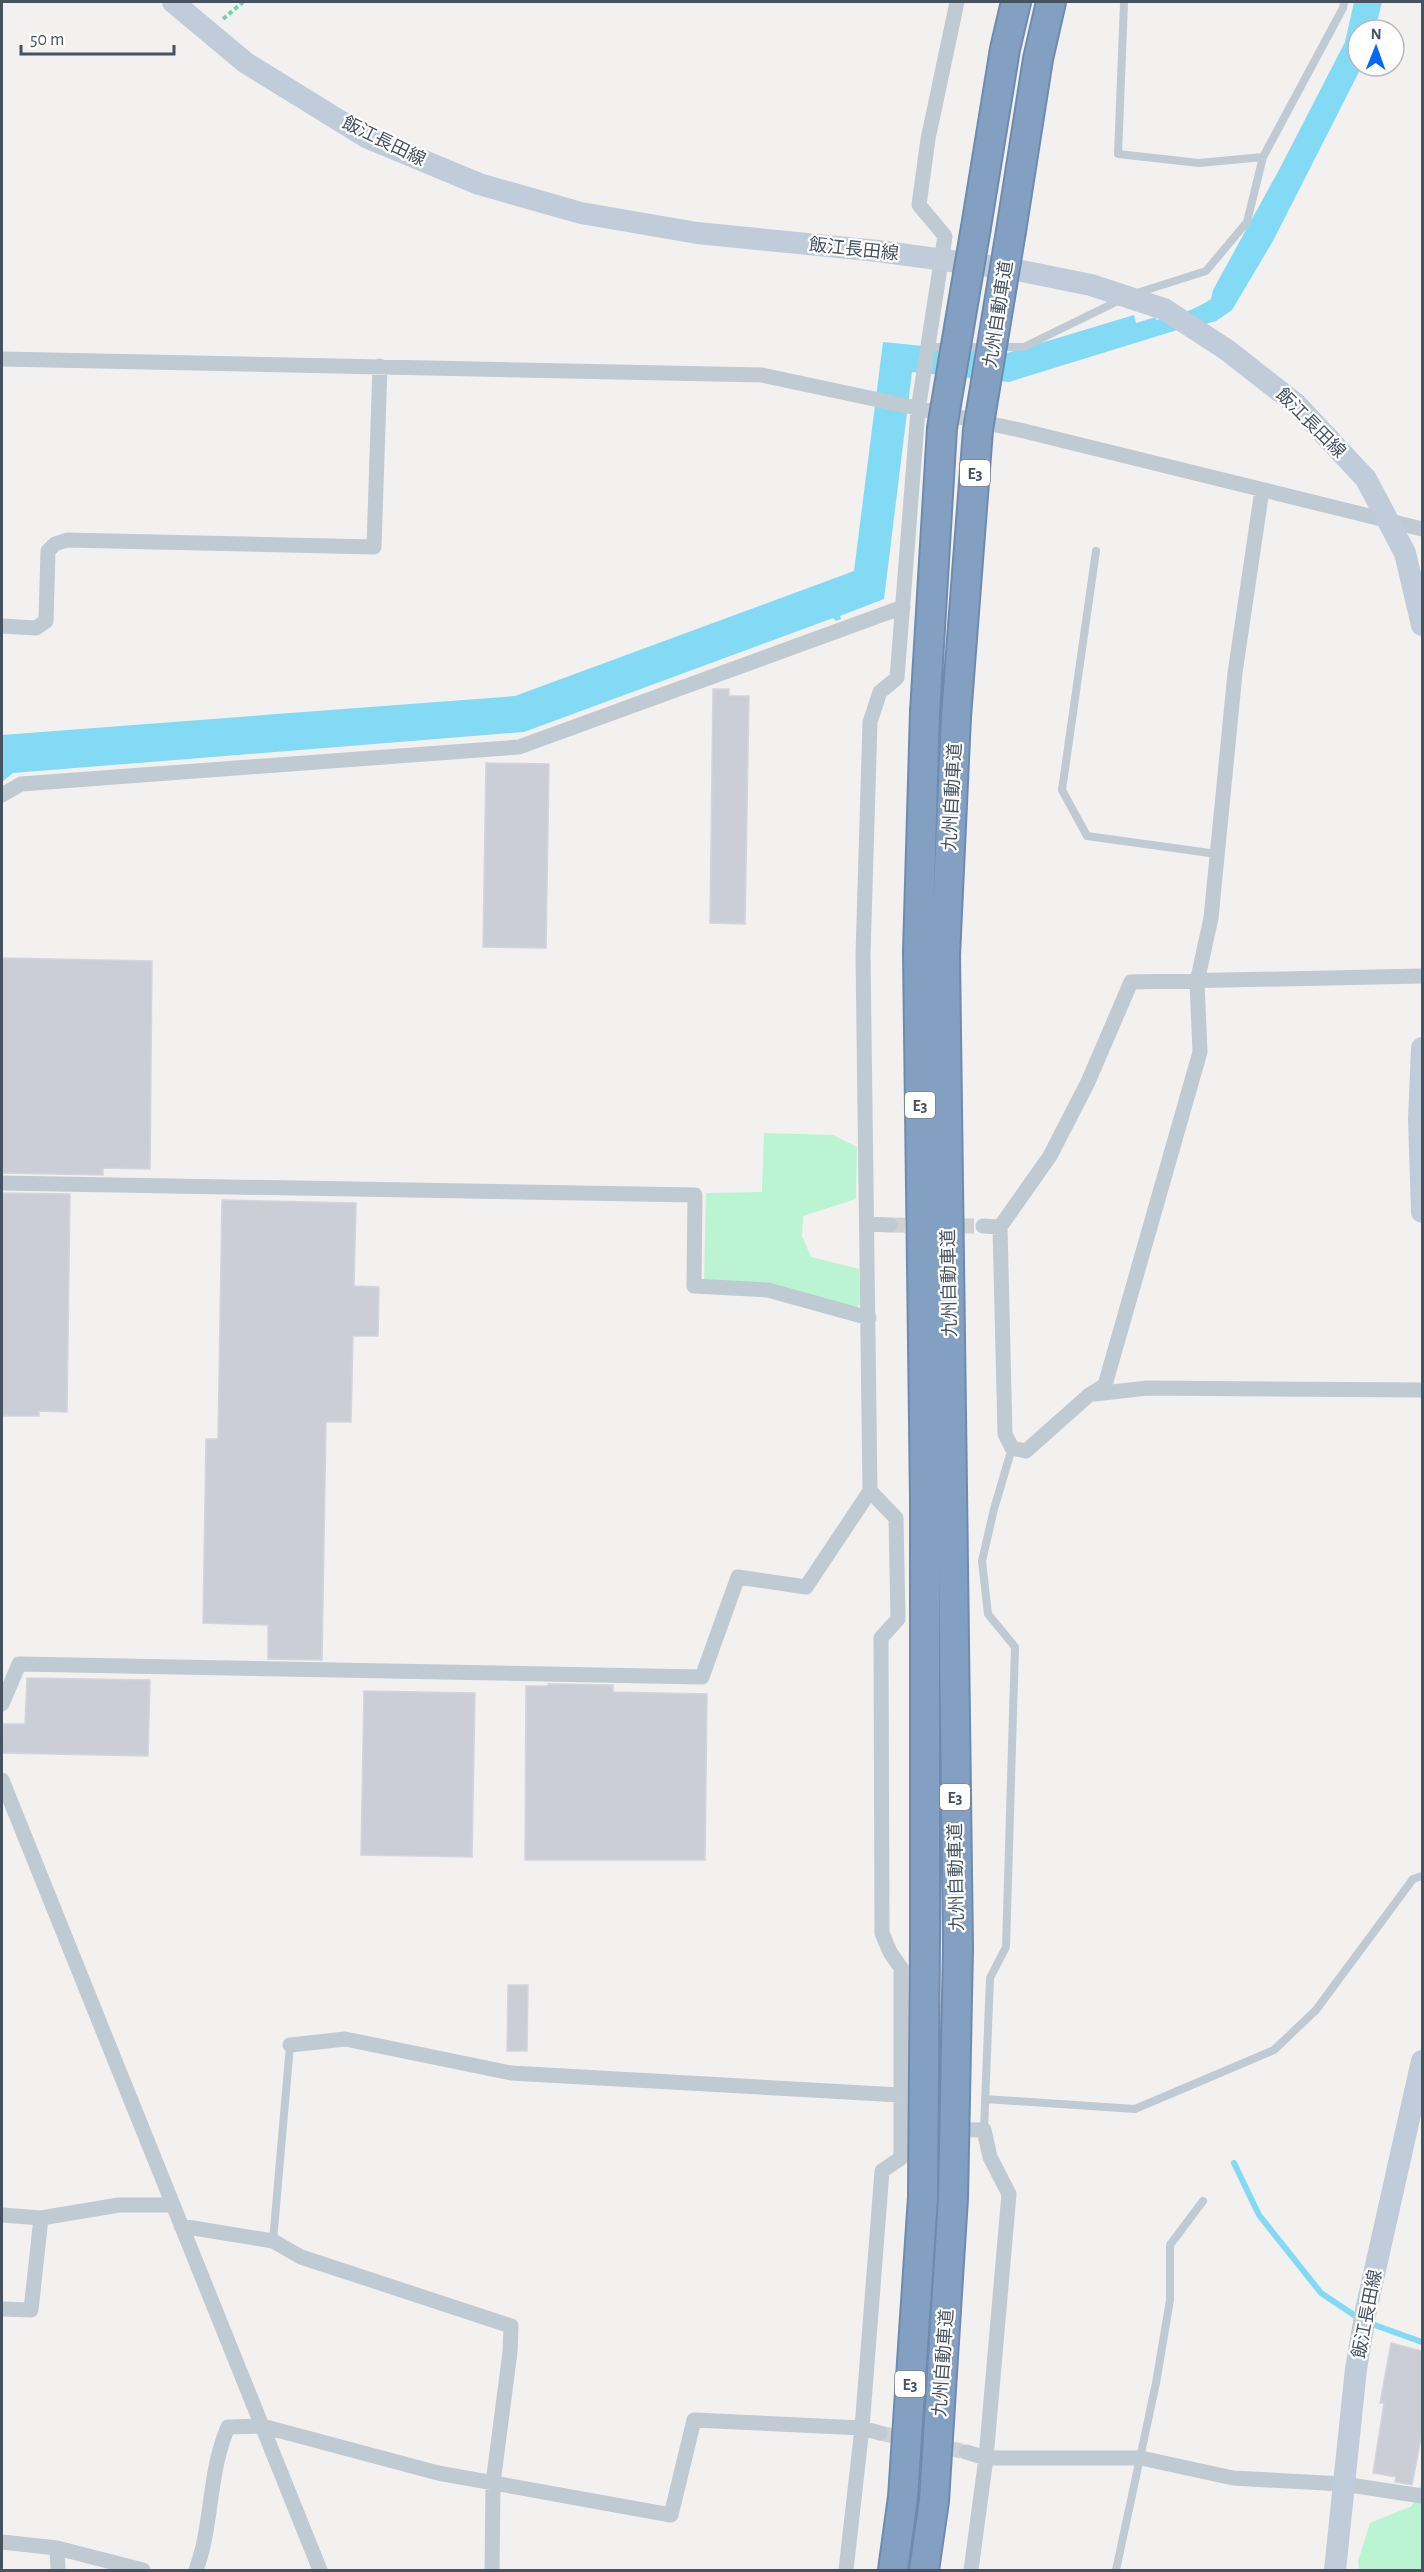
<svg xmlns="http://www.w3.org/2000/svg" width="1424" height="2572" viewBox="0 0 1424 2572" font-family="'Alegreya Sans','Noto Sans JP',sans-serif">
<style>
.green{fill:#baf4d2}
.water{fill:#83daf5}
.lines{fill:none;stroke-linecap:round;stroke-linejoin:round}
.stream{stroke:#83daf5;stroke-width:6}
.building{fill:#cbced6;stroke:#d3d5dc;stroke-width:1.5}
.minor-tunnel{stroke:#d0d0d3;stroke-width:15;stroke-dasharray:15 8;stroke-linecap:butt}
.motorway-casing{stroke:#6e8baf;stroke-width:32}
.path{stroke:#6fd5a6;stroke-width:4;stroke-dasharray:4.5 3;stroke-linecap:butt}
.service{stroke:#bfcad3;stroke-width:8}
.minor{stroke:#bfcad3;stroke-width:15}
.secondary{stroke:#c1ccda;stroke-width:22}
.motorway{stroke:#83a0c3;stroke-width:28}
.motorway-bridge-casing{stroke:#6e8baf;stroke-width:32;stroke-linecap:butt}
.motorway-bridge{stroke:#83a0c3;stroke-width:28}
.labels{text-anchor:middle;stroke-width:4.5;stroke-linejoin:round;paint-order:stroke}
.shield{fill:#fff;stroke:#7e868f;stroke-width:1.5}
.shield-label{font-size:16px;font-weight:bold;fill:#46525f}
.street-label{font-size:18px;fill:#46525f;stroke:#fff}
</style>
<rect width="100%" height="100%" fill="#f3f0f0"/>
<path class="green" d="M764 1133 833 1135 857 1147 856 1199 803 1216 802 1236 811 1257 859 1269 860 1305 851 1308 704 1283 706 1193 762 1192Z
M1422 2480V2570H1359L1358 2561 1370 2523 1412 2506Z"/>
<path class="water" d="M1354 2H1382L1375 30H1358V66H1362L1273 241 1232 310 1216 321 1202 325 1200 323 1009 382 912 372 884 599 840 616 841 619 836 621 833 618 524 732 13 773 2 782V735L515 696 854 571 883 342 1004 354 1134 315 1136 323 1156 317V320C1175 316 1195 310 1211 299L1213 290 1280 168 1345 42Z"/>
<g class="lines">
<path class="stream" d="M1234 2163 1259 2215 1321 2293 1360 2319
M1369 2323 1422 2342"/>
</g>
<path class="building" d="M713 689H729V696H749L745 924 710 923Z
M486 763 549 764 546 948 483 947Z
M2 958 152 961 150 1169 103 1168V1175L2 1173Z
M2 1193 70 1194 67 1412 39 1411V1416H2Z
M222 1200 356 1203 354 1286 379 1287 378 1336H353L351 1422H326L322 1660 268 1659V1625L203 1623 206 1439H218Z
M27 1678 150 1680 148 1756 2 1753 3 1724H25Z
M548 1684 613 1685V1692L707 1694 705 1860H525L526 1686H548Z
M364 1691 475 1693 472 1857 361 1855Z
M508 1985H528L527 2051H507Z
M1391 2343 1422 2351V2433L1412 2485 1395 2482 1396 2477 1373 2473 1384 2403H1380Z"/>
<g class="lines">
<path class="minor-tunnel" d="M890 1225 983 1226
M880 2433 966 2452"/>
<defs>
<path id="motorway" d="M976 227 1005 49 1016 2
M1011 231 1038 59 1051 2
M956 717 945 956 958 1947
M925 1941V1499L918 952 925 712
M893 2570 903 2497 923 2197
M924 2570 934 2501 953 2198"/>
</defs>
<use href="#motorway" class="motorway-casing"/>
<path class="path" d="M223 19 243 2"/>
<path class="service" d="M1124 3 1118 154 1199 163 1263 157
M1137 293 1206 271 1247 222 1263 157 1343 8 1344 2
M927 347H987
M999 347H1024L1120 300
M1096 551 1062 790 1087 836 1217 854
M985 2099 1135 2109 1274 2050 1316 2010 1413 1879 1422 1876
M984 2130 990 1978 1006 1947 1015 1647 988 1614 982 1561 994 1509 1012 1448
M273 2241 290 2045
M1116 2570 1156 2383 1170 2300V2245L1203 2201"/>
<path class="minor" d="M2 359 762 375 1020 430 1422 529
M1262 490 1235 673 1211 918 1197 982 1200 1052 1105 1385 1089 1395 1026 1451 1012 1448 1005 1434 1000 1227 1050 1156 1088 1082 1131 982 1422 976
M2 626 36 628 46 621 48 551 55 544 67 540 374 547 380 366
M2 795 21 784 519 747 903 607
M2 1183 695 1195 694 1286 768 1290 869 1318
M867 1224 890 1225
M983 1226 1000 1227
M1095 1394 1147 1388 1422 1390
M2 1704 19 1664 702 1677 738 1577 806 1587 870 1491 863 955 870 722 880 692 897 678 918 410 945 236 919 205 928 139 957 2
M2 1780 320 2570
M290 2045 345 2039 511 2073 900 2095
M917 2129 984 2130 990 2157 1009 2194 986 2458 971 2570
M2 2215 41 2218 119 2205H173
M181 2226 273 2241 301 2257 511 2326 510 2352 493 2483 492 2570
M2 2309 31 2310 41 2218
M966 2452 986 2458H1141L1233 2478 1343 2484 1422 2496
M2 2542 57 2548 143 2570
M57 2548 58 2570
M196 2570C213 2524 208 2473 228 2427L262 2426 438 2473 671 2515 694 2420 862 2428 880 2433
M846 2570 862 2428 882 2171 901 2158V1968L890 1952 882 1933 881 1638 898 1619 896 1518 870 1491"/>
<path class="secondary" d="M173 2 246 63 366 137 479 184 581 213 697 233 878 251 1017 270 1091 285 1164 309 1227 350 1296 404 1366 479 1405 553 1422 625
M1422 1048 1419 1119 1422 1212
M1335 2570 1356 2369 1366 2310 1422 2061"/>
<use href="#motorway" class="motorway"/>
<defs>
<path id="motorway-bridge" d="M925 712 942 428 976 227
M956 717 978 430 1011 231
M923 2197 925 1941
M953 2198 958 1947"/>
</defs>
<use href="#motorway-bridge" class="motorway-bridge-casing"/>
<use href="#motorway-bridge" class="motorway-bridge"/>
</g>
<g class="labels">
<g class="shield">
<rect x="960" y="460" width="30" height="26" rx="4.5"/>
<rect x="905" y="1092" width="30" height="26" rx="4.5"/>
<rect x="940" y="1784" width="30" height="26" rx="4.5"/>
<rect x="895" y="2371" width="30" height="26" rx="4.5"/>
</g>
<g class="shield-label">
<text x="975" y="479">E3</text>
<text x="920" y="1111">E3</text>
<text x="955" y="1803">E3</text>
<text x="910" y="2390">E3</text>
</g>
<g class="street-label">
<text transform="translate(384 141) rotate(26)" y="6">飯江長田線</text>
<text transform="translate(854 249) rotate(6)" y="6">飯江長田線</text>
<text transform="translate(998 314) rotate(-81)" y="6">九州自動車道</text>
<text transform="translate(1311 423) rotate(45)" y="6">飯江長田線</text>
<text transform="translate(952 797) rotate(-87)" y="6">九州自動車道</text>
<text transform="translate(949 1283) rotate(-91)" y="6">九州自動車道</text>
<text transform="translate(956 1877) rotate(-91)" y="6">九州自動車道</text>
<text transform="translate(1367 2314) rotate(-79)" y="6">飯江長田線</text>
<text transform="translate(943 2363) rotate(-86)" y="6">九州自動車道</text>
</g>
</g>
<rect width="1424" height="2572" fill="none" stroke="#46525f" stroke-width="6"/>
<g transform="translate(1376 48) rotate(1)"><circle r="28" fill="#ffffff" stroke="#b5babf" stroke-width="1.5"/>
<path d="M0-4.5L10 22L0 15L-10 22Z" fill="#0768f5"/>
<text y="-9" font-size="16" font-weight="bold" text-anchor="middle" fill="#46525f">N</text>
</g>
<path d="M21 45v9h153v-9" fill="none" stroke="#46525f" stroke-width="3"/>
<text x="30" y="45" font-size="18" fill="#46525f" stroke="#ffffff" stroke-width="4.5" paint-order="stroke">50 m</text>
</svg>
